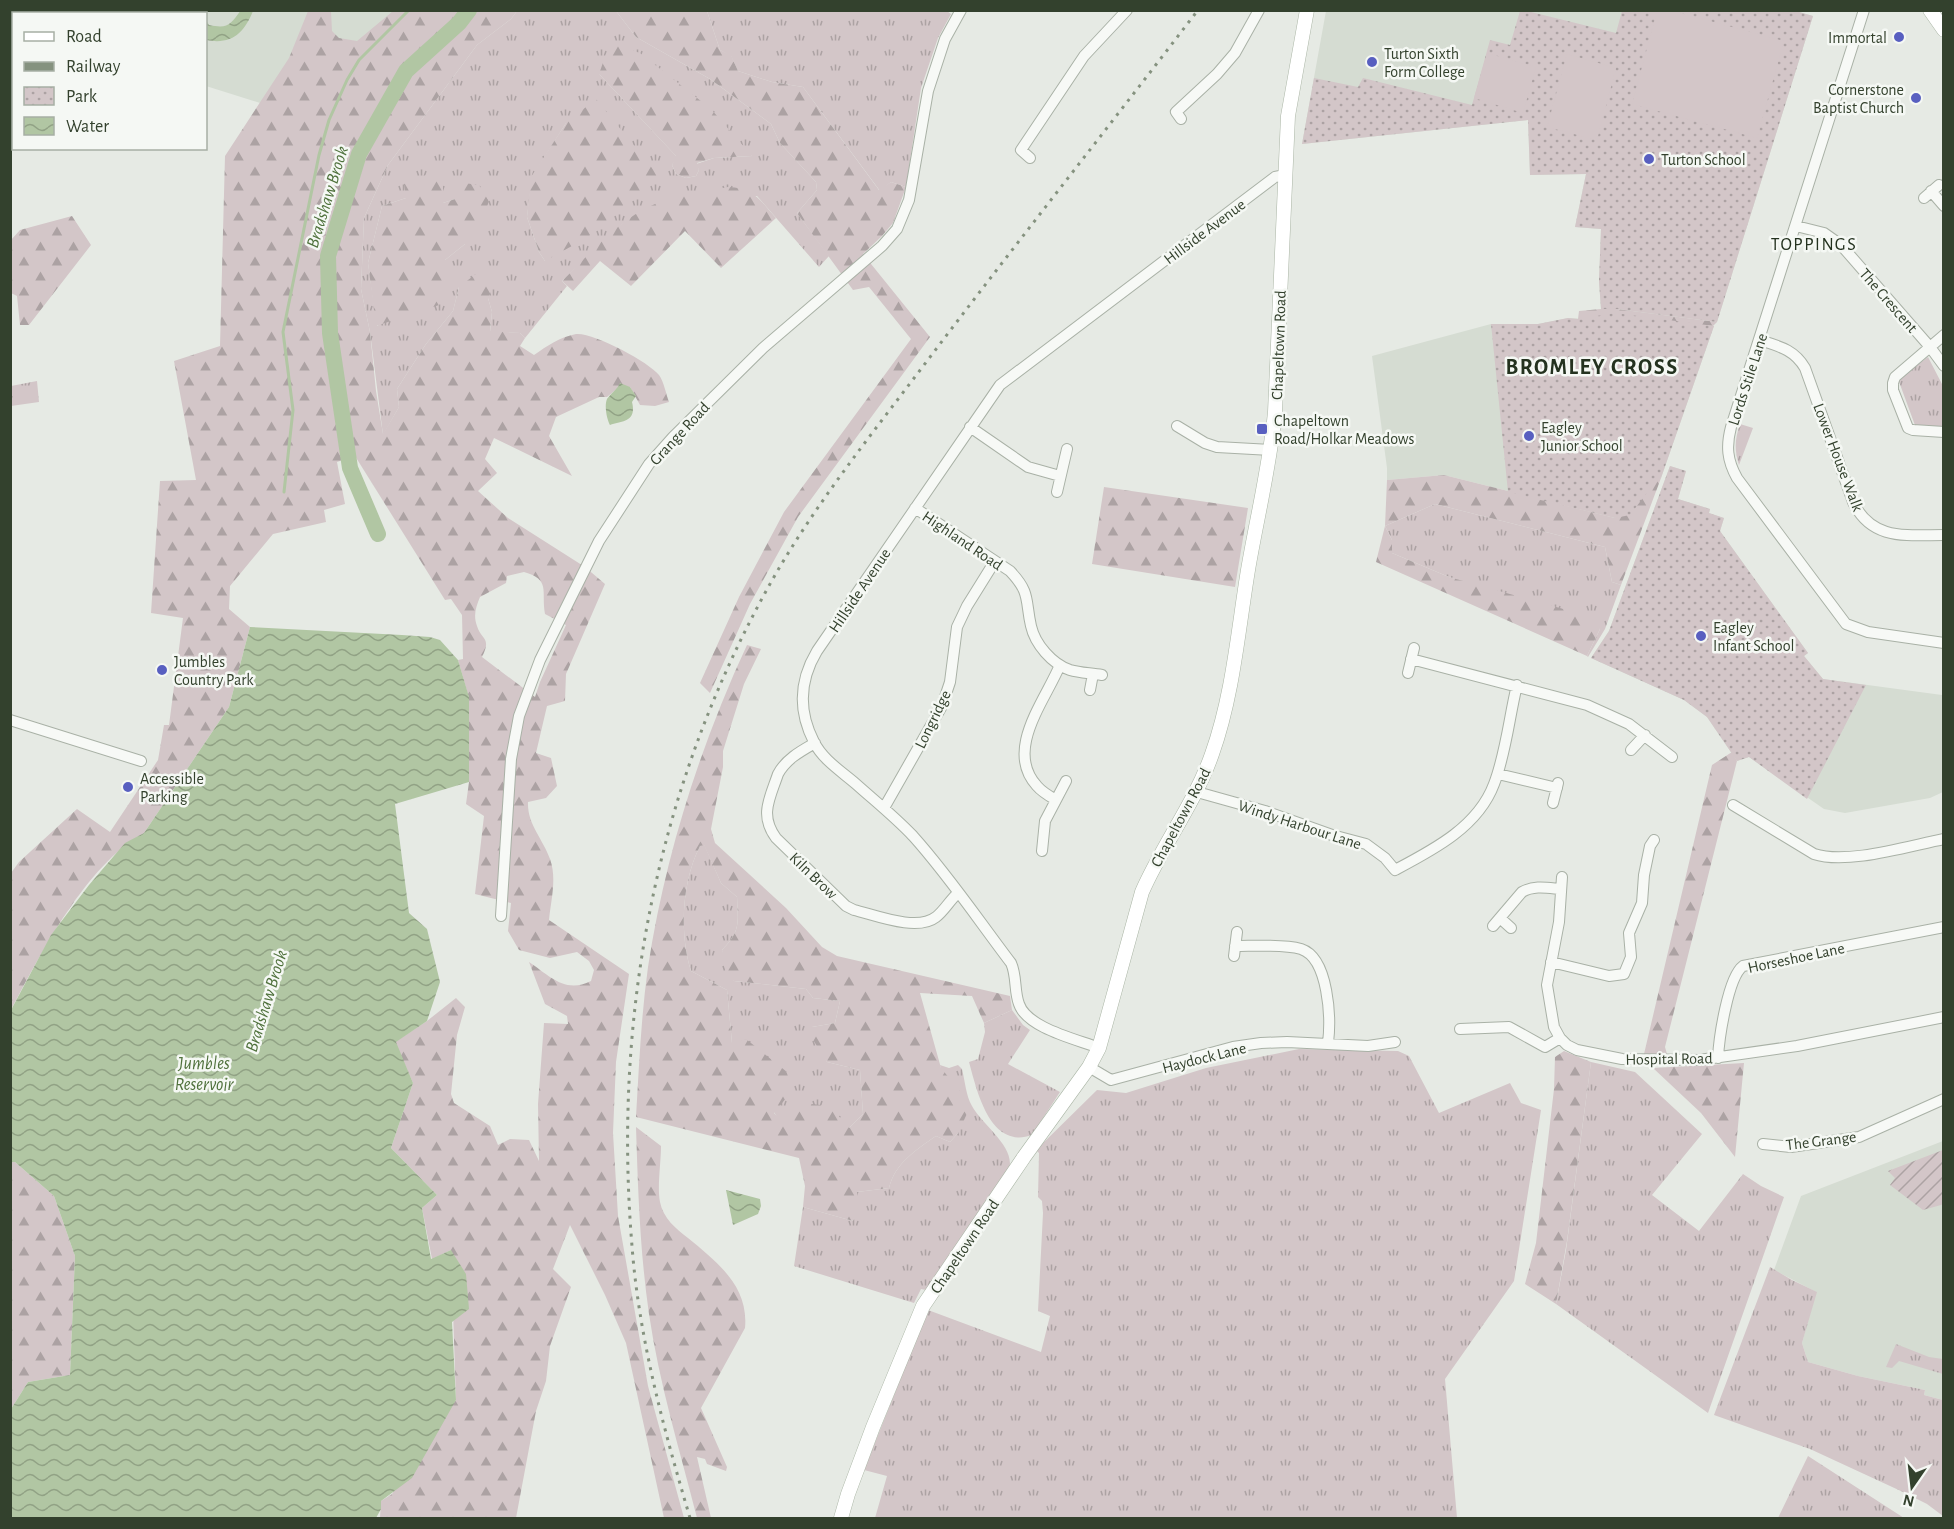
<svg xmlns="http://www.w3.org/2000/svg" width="1954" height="1529" viewBox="0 0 1954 1529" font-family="'Alegreya Sans',sans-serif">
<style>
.built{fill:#d5dcd2}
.grass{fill:url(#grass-tufts);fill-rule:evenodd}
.forest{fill:url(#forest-firs);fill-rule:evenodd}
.park{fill:url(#park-dots)}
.garden{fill:url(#garden-furrows)}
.pitch{fill:#d3c6c8}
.water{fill:url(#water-waves)}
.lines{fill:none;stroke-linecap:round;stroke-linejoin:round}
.stream{stroke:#b1c6a3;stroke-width:3}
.river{stroke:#b1c6a3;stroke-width:16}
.minor-casing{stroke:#a9b1a6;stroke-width:12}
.major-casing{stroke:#aab5a5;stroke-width:15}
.minor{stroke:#f7f9f6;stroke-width:10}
.major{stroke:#fff;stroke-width:14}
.rail{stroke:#85927f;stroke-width:3;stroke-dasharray:3 6;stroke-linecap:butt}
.poi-dot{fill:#585fc0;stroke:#f5f8f4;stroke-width:2}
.labels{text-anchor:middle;stroke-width:5;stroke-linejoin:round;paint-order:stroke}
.poi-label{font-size:16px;fill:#33412d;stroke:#f5f8f4;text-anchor:start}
.street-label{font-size:16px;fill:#33412d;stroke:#f5f8f4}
.water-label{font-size:18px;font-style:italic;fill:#4f713c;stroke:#f5f8f4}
.neighbourhood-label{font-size:18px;letter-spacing:1.5px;fill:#24321f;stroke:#f5f8f4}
.district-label{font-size:22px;font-weight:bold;letter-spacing:1.5px;fill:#24321f;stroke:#f5f8f4}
</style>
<defs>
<pattern id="grass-tufts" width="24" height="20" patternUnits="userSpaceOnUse" patternTransform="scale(1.5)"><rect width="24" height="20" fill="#d3c6c8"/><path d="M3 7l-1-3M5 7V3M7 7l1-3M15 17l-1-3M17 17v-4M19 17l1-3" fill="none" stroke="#aca2a3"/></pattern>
<pattern id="forest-firs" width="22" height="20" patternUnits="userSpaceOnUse" patternTransform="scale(1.5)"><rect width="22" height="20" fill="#d3c6c8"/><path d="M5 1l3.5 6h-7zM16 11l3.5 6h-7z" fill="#aca2a3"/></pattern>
<pattern id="park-dots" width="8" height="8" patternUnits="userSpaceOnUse" patternTransform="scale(1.5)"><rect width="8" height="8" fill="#d3c6c8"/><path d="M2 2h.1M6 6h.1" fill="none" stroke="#aca2a3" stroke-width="1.8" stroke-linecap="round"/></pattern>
<pattern id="garden-furrows" width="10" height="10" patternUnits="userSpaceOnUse" patternTransform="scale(1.5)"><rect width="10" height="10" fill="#d3c6c8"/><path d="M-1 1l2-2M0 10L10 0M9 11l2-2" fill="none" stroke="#aca2a3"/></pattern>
<pattern id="water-waves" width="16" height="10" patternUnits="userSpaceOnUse" patternTransform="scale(1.5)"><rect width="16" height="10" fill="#b1c6a3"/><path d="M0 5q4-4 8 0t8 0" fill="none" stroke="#91a285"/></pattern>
</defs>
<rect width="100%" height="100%" fill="#e6eae4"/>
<path class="built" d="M1792 10 1813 16 1717 322 1617 309H1601L1599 281 1601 229 1575 227 1586 174 1530 175 1528 120 1302 144 1326 11Z
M10 11H414L354 69 260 103 206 86V14H14L13 51H11Z
M1568 318 1714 326 1661 478 1659 477 1615 518 1444 475 1387 480V468L1372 356 1491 324H1538Z
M1670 466 1686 471 1678 499 1710 509 1709 513 1724 518 1720 531 1808 653 1804 656 1823 679 1942 695 1943 792 1930 798 1845 813 1824 809 1749 757 1737 761 1707 717 1684 700 1591 658 1609 631Z
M1943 1141V1400L1924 1395 1925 1390 1858 1376 1808 1362 1802 1343 1816 1292 1774 1270 1801 1196Z"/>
<path class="grass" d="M517 11H616L636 37 710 79 771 124 780 143 816 182 817 190 797 213 829 256 819 267 757 196 638 213 621 225 562 281 567 286 525 338 520 333 490 332 492 312 488 298 459 287 453 311 426 344 397 389 399 407 383 435 370 332 361 289 364 218 388 165 477 45 511 19ZM599 74 752 156 714 158 696 164 699 170 696 176 686 178 676 174 672 165 677 157ZM566 123 545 261 539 252 527 217 532 177ZM406 198 443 203 455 199 465 244 445 260V280L377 326 368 263 382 206Z
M707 11H947L951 14 938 38 921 88 906 187 891 182 880 191 803 87 772 82 738 71 731 56 720 50Z
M1928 357 1943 386V428H1916L1898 379Z
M37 381 39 402 11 406V386Z
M1740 424 1753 428 1739 465C1734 449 1735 439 1740 424Z
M1435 504 1605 547 1612 582 1621 585 1605 629 1588 657 1587 656 1600 629 1449 577 1392 553V540L1385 526Z
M704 844 721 883 737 897C738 923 741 931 722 950L734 981 806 989 813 998 840 1001 835 1023 812 1027 827 1062 860 1070 863 1114 849 1128 777 1117 732 1043 727 990 691 971C679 933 682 881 700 846Z
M1012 1010 1023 1025 1030 1030 1008 1064 1060 1092 1032 1135C990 1150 977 1091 969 1062L978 1059 985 1032 984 1023Z
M1299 1049 1398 1051 1409 1056 1439 1113 1510 1083 1521 1103 1541 1110 1514 1281 1445 1379 1457 1518H875L887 1476 864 1470 928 1310 1041 1352 1050 1316 1038 1311 1043 1213 1042 1201 1038 1197 1039 1153 1036 1150 1097 1090 1126 1093 1206 1068Z
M1591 1062 1635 1072 1702 1134 1652 1195 1699 1231 1743 1174 1761 1186 1784 1197 1708 1413 1556 1304 1566 1250Z
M940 1065 949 1068 958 1065 962 1069C965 1081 966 1096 972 1106 982 1125 1016 1147 1009 1169L926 1290 921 1289 914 1303 794 1266 803 1207 853 1221 857 1192 889 1188C895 1163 916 1150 936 1136L950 1142 958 1133Z
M1770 1267 1792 1280 1817 1292 1802 1343 1808 1362 1858 1376 1925 1390 1924 1395 1943 1400V1516L1927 1504 1903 1492 1810 1449 1714 1415Z
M1896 1344 1929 1357 1943 1359V1374L1899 1361 1892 1368 1886 1367Z
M1808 1456 1904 1518H1778Z"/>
<path class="forest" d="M308 11H331L332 31 339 38 357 41 393 11H517L511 19 477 45 388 165 364 218 361 289 370 332 376 391 383 434 399 407 397 389 426 344 453 311 459 287 481 270 490 271 496 280 488 298 492 312 490 331 520 333 525 338 520 346 534 355C547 346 560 337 576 334 593 332 649 362 659 375 664 382 666 394 669 402L655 406 640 405 630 387 618 388 607 397H599L556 417 549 436 572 476 494 438 485 459 497 473 478 491 508 518 585 567 605 584 566 674 565 701 547 706 536 753 551 758 557 786 546 798 528 802C527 824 543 839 550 859 557 878 551 900 549 920L629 974 616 1062 613 1133 618 1216 648 1386 684 1518H664L626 1343 605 1295 570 1225 553 1269 571 1287 550 1346 546 1381 536 1411 516 1518H380L381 1501 392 1494 456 1400 451 1250 432 1259 422 1208 437 1195 391 1148 413 1083 395 1042 427 1021 456 998 465 1007 457 1035 451 1094 454 1103 490 1126 498 1145 510 1139 529 1140 539 1161 538 1104 544 1023 568 1024 567 1016 545 1004 529 962C550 976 565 994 591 981L594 970 589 961 577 952 550 958 519 950 508 931 511 903 475 894 484 816 466 804 469 782V698L458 660 463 659 462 615 451 599 445 600 355 456 337 462 345 504 324 510 326 522 273 534 230 586 229 609 250 627 229 707 144 833C86 865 41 953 11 1010V873L19 862 77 809 110 832 158 760 164 725H169L183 618 151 613 160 481 196 480 174 361 220 346 225 156 289 58ZM524 572C551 580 541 590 545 614L566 625 540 682 535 697 482 657C492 637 481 640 477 626 473 615 476 607 480 597L506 583 507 576Z
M616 11H707L720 50 731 55 738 71 772 82 803 87 879 190 891 182 906 187 893 223 882 236 863 254 930 337 798 517 750 604 710 693 700 683 739 597 784 512 911 339 869 287 853 290 797 213 817 190 816 182 780 143 771 124 710 79 636 37Z
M616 45 640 53 711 109 752 156 714 158 697 163 699 170 696 176 686 178 676 174 672 165 676 156 599 74 606 54Z
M596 99 658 175 588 237 545 261 539 252 527 217 531 177 566 123Z
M430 173 443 186V203L455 199 464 183 479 185 489 201 481 224 465 244 445 260V280L439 305 376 326 368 263 382 206 406 198 404 184Z
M728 187C754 188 760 200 776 218L721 268 685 231 631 286 600 261 573 291 562 281C590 254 618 219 655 204 678 195 705 192 728 187Z
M72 216 91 245 29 325H20L17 296 11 293V240L20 230Z
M1601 309H1617L1717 322 1713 326 1578 319 1579 311Z
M1444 475 1615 518 1659 476 1661 478 1621 585 1612 582 1605 547 1435 504 1385 526 1392 540V553L1449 577 1592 617 1600 629 1587 656 1376 562 1385 526 1387 480Z
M1104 487 1248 508 1235 587 1092 564Z
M747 645 761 649 744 684 723 751V767L711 829 715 843 786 908 822 947 837 956 1010 996 1012 1010 984 1023 972 996 920 993 941 1068 971 1105 958 1133 950 1142 936 1136C916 1150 895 1163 889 1188L857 1192 859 1205 853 1221 803 1207 805 1186 799 1158 636 1117C639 1067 641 1017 648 967 665 856 700 746 747 645ZM704 845 721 883 737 897C738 923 741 931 722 950L726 974 734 981 806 989 813 998 840 1001 835 1023 812 1027 810 1035 827 1062 860 1070 863 1114 849 1128 830 1106 802 1103 787 1117 777 1116 774 1113 791 1092 787 1072 746 1039 732 1043 727 990 691 971C679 933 682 881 700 846Z
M1732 752 1737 761 1665 1047 1667 1054H1644L1712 765Z
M1564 1051 1591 1062 1567 1241 1556 1304 1525 1284 1536 1243 1554 1089 1555 1057Z
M1744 1063 1735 1157 1701 1113 1653 1068Z
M636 1127 661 1146C661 1163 657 1187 660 1202 663 1218 676 1229 688 1238 717 1262 749 1286 745 1328L701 1408 727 1467 726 1471 707 1464 705 1459 697 1457 711 1518H697C680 1451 659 1383 649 1314 640 1252 638 1190 636 1127Z
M11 1162H15L54 1196 75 1256 70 1375 28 1382 11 1409Z"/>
<path class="park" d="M1792 10 1813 16 1717 322 1617 309H1601L1599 281 1601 229 1575 227 1586 174 1530 175 1528 120 1302 144 1314 78 1358 87 1363 78 1472 105 1490 40 1510 45 1520 11H1527L1616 33 1622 11Z
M1615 313 1714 326 1661 478 1659 477 1630 515 1615 518 1508 492 1491 324H1538L1568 318 1578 319Z
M1670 466 1686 471 1678 499 1710 509 1709 513 1724 518 1720 531 1808 653 1804 656 1823 679 1866 685 1807 799 1749 757 1737 761 1707 717 1684 700 1591 658 1609 631Z"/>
<path class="garden" d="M1943 1150 1944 1203 1941 1205 1923 1210 1890 1185 1895 1178 1888 1171Z"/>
<path class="pitch" d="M1657 11H1673L1784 41 1757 138 1632 104Z
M1487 53 1536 67 1523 113 1474 98Z
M1567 54 1616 68 1597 140 1547 127Z"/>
<path class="water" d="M241 10 253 11C244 33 232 45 206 40V20L209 25C228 29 230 25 241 10Z
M620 383 630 387 636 396 632 402C637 422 622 421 610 425 607 420 604 406 607 399 610 394 617 390 620 383Z
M250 627 402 635 430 637 440 640 458 660 469 697V782L395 804 409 913 427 929 440 982 427 1021 396 1042 413 1083 391 1148 437 1195 422 1208 431 1259 451 1250 466 1274 469 1309 452 1322 456 1400 412 1478 381 1501V1509L376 1518H11V1409L28 1382 70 1375 75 1256 54 1196 15 1162H11V1010L51 935 89 885 125 843 144 833 229 707Z
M726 1190 760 1199 761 1206 758 1214 733 1225Z"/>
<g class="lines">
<path class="stream" d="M284 492 293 410 283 332 319 155 329 120 347 80 359 60 409 10"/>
<path class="river" d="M378 534 350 468 330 333 328 256 359 154 406 71 459 23 469 10"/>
<defs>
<path id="minor" d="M1864 10 1731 427C1726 446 1727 460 1737 478L1846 624 1868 632 1944 643
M1181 119 1176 112 1217 74 1235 53 1259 10
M1030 158 1021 150 1084 56 1127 10
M1931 191 1944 206
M1924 198 1939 185
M1796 226 1824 233 1841 245 1930 347 1944 366
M1944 335 1895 377 1893 383V390L1908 428 1913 430 1944 432
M1759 340C1778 346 1794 349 1805 368L1853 502C1872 541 1906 535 1944 535
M1177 426 1205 443 1217 447 1271 450
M970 427 1028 467 1060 476
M1057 492 1067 449
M915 508 1010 571C1031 593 1025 600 1031 626 1035 644 1052 664 1070 670 1080 673 1091 673 1102 675
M1411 659 1587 705 1629 724 1672 757
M1408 673 1414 648
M1090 690 1093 674
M10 720 141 761
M815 743C801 751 786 759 778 774 770 798 759 815 776 838L846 906 854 910C875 915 917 932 936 917 944 911 950 900 958 893
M1631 750 1645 735
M1498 774 1557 788
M1197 792 1265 811 1332 835 1366 844 1385 858 1395 870C1433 850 1478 827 1494 784 1506 753 1509 718 1517 685
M1056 800C1049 796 1042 792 1037 786 1004 750 1045 701 1060 665
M1553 803 1558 783
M1733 805 1814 854C1847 865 1908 846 1944 839
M884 808 942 706 950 682 957 627 967 606 995 561
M1042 851 1045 821 1066 781
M1562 877 1559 922 1547 985 1554 1027 1560 1038 1567 1045 1577 1050 1622 1059 1699 1060 1797 1046 1944 1017
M501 916 511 759 519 716 540 660 599 541 649 464 673 437 763 348 882 246 897 229 909 200 928 91 945 39 961 10
M1500 918 1511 928
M1493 926 1522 892C1534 885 1548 888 1561 889
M1235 946C1254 946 1283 944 1301 949 1329 958 1331 1019 1328 1043
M1234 956 1237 932
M1551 962 1609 976 1624 974 1631 957 1629 933 1642 903 1644 875 1650 846 1654 840
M1460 1029 1509 1027 1545 1047 1560 1038
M1099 1048C1076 1039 1027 1028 1019 1004 1014 991 1017 976 1011 963 979 921 949 876 913 836 895 817 875 801 856 784 841 771 823 760 814 742 798 711 799 681 817 651L1000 385 1275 177 1285 175
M1718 1058C1719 1038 1728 977 1743 966L1944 927
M1089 1067 1111 1080 1233 1047 1261 1043 1287 1042 1368 1046 1395 1042
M1763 1144 1791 1147 1859 1137 1944 1099"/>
<path id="major" d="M1930 10 1944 30
M841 1518 848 1494 873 1427 923 1306 1024 1157 1089 1067 1099 1048 1142 892C1163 844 1195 803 1212 754 1233 695 1238 631 1248 570 1257 517 1270 465 1275 412L1288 116 1307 10"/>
</defs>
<use href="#minor" class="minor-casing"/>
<use href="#major" class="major-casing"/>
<use href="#minor" class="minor"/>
<use href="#major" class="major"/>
<path class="rail" d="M690 1518C664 1430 639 1339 632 1246 613 1019 655 794 765 593 809 512 868 439 924 365 1014 246 1107 129 1198 10"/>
</g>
<g class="poi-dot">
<circle cx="1899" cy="37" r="6"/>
<circle cx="1372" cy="62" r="6"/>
<circle cx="1916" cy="98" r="6"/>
<circle cx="1649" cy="159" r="6"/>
<rect x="1256" y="423" width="12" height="12" rx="3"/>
<circle cx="1529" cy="436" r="6"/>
<circle cx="1701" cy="636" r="6"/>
<circle cx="162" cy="670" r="6"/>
<circle cx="128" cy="787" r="6"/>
</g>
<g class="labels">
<g class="poi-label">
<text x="1887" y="43" text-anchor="end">Immortal</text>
<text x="1384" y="59">Turton Sixth<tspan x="1384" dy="18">Form College</tspan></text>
<text x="1904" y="95" text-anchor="end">Cornerstone<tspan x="1904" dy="18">Baptist Church</tspan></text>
<text x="1661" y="165">Turton School</text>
<text x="1274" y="426">Chapeltown<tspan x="1274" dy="18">Road/Holkar Meadows</tspan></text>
<text x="1541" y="433">Eagley<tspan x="1541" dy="18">Junior School</tspan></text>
<text x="1713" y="633">Eagley<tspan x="1713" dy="18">Infant School</tspan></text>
<text x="174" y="667">Jumbles<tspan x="174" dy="18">Country Park</tspan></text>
<text x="140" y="784">Accessible<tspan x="140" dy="18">Parking</tspan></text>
</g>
<g class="street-label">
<text transform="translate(1204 231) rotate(-37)" y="6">Hillside Avenue</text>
<text transform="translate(1889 300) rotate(49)" y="6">The Crescent</text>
<text transform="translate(1278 345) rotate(-88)" y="6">Chapeltown Road</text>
<text transform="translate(1747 379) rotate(-72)" y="6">Lords Stile Lane</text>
<text transform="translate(679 433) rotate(-47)" y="6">Grange Road</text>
<text transform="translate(1839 457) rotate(69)" y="6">Lower House Walk</text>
<text transform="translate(963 540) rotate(34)" y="6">Highland Road</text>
<text transform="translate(859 590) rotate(-56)" y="6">Hillside Avenue</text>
<text transform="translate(932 719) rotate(-64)" y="6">Longridge</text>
<text transform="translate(1180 817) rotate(-62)" y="6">Chapeltown Road</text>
<text transform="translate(1300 824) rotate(18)" y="6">Windy Harbour Lane</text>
<text transform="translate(814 875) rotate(44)" y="6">Kiln Brow</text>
<text transform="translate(1796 957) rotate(-12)" y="6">Horseshoe Lane</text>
<text transform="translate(1204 1057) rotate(-14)" y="6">Haydock Lane</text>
<text transform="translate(1669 1058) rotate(-1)" y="6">Hospital Road</text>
<text transform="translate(1821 1140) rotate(-7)" y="6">The Grange</text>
<text transform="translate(964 1246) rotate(-56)" y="6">Chapeltown Road</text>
</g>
<g class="water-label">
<text transform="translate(327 197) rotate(-73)" y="6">Bradshaw Brook</text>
<text transform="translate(266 1001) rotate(-73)" y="6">Bradshaw Brook</text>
<text x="204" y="1069">Jumbles<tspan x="204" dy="21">Reservoir</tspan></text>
</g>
<g class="neighbourhood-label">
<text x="1814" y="250">TOPPINGS</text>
</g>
<g class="district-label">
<text x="1592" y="374">BROMLEY CROSS</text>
</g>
</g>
<rect width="1954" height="1529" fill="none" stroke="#33412d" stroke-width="24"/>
<rect x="12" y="12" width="195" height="138" fill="#f5f8f4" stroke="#a7afa4" stroke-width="1.5"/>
<rect x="24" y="32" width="30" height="9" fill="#ffffff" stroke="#a7afa4" stroke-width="1.5"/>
<text x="66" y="42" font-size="18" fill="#33412d">Road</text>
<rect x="24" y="62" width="30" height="9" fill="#85927f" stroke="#a7afa4" stroke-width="1.5"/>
<text x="66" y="72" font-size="18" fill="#33412d">Railway</text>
<rect x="24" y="87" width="30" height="18" fill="url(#park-dots)" stroke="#a7afa4" stroke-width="1.5"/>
<text x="66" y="102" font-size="18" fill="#33412d">Park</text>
<rect x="24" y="117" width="30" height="18" fill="url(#water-waves)" stroke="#a7afa4" stroke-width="1.5"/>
<text x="66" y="132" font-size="18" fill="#33412d">Water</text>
<g transform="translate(1912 1487) rotate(194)" stroke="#f5f8f4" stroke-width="4.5" paint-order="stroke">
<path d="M0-4.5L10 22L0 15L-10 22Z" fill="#33412d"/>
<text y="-9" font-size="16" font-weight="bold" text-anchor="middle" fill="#33412d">N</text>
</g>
</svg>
